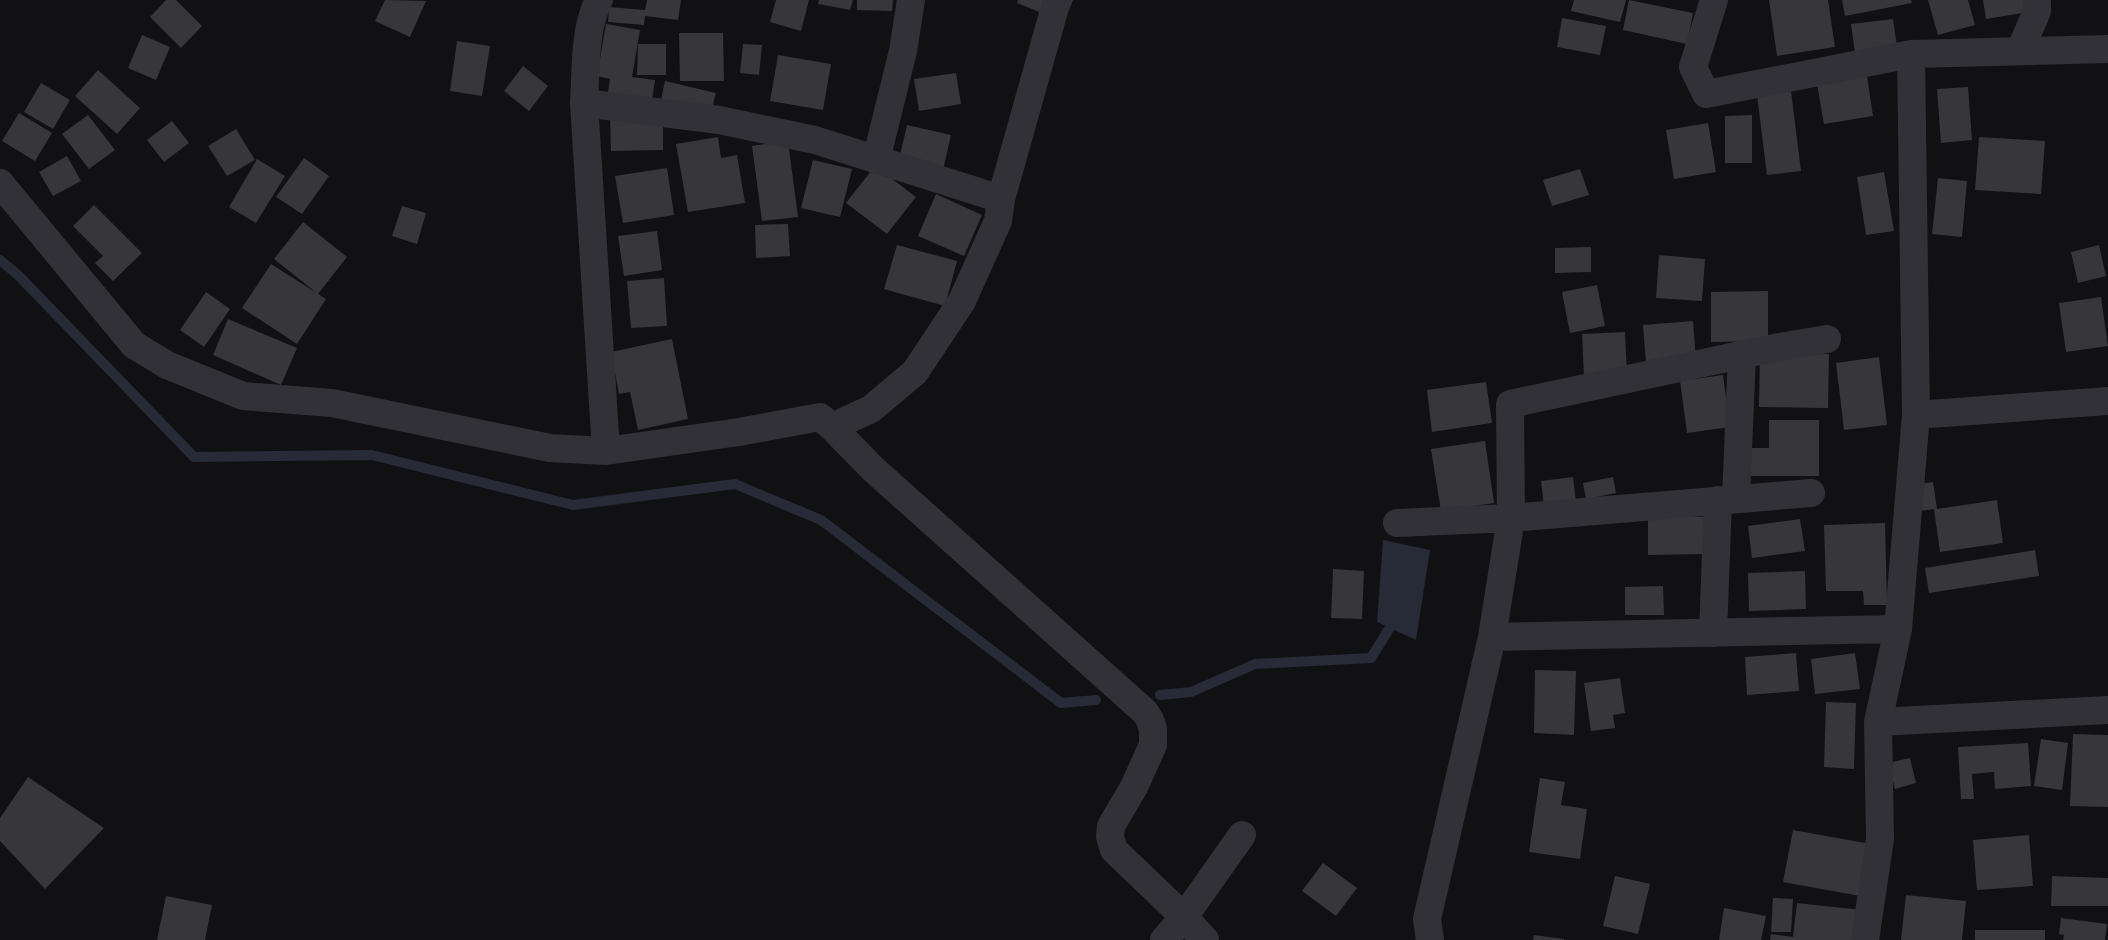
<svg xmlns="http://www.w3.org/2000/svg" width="2108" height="940" viewBox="0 0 2108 940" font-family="'Titillium Web',sans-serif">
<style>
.water{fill:#262b37}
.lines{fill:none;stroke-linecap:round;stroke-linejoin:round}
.stream{stroke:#262b37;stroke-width:10}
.building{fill:#36363b}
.minor{stroke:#323138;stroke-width:28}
</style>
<rect width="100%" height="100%" fill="#111113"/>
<path class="water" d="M1383 540 1430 550 1416 640 1377 622Z"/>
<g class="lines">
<path class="stream" d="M0 260 18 275 194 457 372 455 573 505 735 484 821 520 1061 703 1096 700
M1160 695 1191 692 1255 664 1371 658 1397 616"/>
</g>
<path class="building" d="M166 0H176L202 26 181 48 150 17Z
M385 0 426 1 410 37 375 21Z
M647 0H681L678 20 645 16 644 25 608 22 609 7 645 10Z
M776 0H809L801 31 770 22Z
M819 0H853L850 10 818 4Z
M857 0H893L892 11 857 10Z
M1018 0H1073L1064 22 1017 3Z
M1574 0H1626L1620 22 1571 11Z
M1629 0 1693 13 1687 44 1623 30Z
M1769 0H1828L1835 47 1777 56Z
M1842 0H1911L1912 3 1845 16Z
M1928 0H1968L1975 25 1938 35Z
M1983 0H2027L2029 12 1986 19Z
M1562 18 1606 26 1600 55 1557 47Z
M1893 19 1897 47 1855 53 1851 24Z
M606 24 640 30 632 77 655 80 651 106 607 98 610 79 597 76Z
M679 33H723L724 81H680Z
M142 35 170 47 156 80 128 68Z
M457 41 490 46 482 96 450 91Z
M638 44H666V75H637Z
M743 44 762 45 759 75 740 73Z
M778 55 831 64 823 110 770 101Z
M523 66 548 86 529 111 504 91Z
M98 70 140 108 117 134 75 96Z
M956 73 961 104 919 111 914 79Z
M1867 76 1873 116 1824 124 1817 84Z
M665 81 716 93 711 112 661 100Z
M41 83 70 100 53 129 24 112Z
M1968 87 1972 140 1941 143 1937 89Z
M1791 91 1801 171 1767 175 1757 95Z
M19 113 52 133 35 161 2 141Z
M88 115 115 150 89 169 62 134Z
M1752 115V163H1725V116Z
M663 117V150L611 151 610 118Z
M172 121 189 143 164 162 147 140Z
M1708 123 1716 172 1674 179 1666 130Z
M907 125 951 135 943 170 899 160Z
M236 129 255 160 227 176 208 146Z
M718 137 721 158 737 155 745 203 688 212 676 144Z
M1979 137 2045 141 2041 194 1975 190Z
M788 141 798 217 762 221 752 146Z
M67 156 81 181 53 196 39 172Z
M304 158 329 176 302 214 276 197Z
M257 159 285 176 256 223 229 207Z
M813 160 852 169 840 217 801 208Z
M875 166 916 197 887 234 846 203Z
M667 168 674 215 623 223 615 176Z
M1580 169 1589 195 1552 206 1543 180Z
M1884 172 1894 231 1866 235 1857 177Z
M1938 178 1967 181 1962 237 1932 234Z
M936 194 982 215 964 256 918 236Z
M94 205 142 253 113 281 95 263 103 256 73 226Z
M402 206 426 213 417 244 392 236Z
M303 222 347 257 318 294 274 259Z
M788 224 790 256 756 258 755 225Z
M657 231 662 270 624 276 618 236Z
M897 245 957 261 945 306 884 289Z
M2099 245 2106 276 2078 283 2071 252Z
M1591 247V272L1555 273V248Z
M1659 255 1705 259 1702 301 1656 298Z
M271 264 326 299 297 344 242 308Z
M664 278 667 326 631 328 627 281Z
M1597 285 1605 326 1570 333 1562 292Z
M1768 291V341L1711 342V292Z
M206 292 230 309 204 347 180 330Z
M2101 297 2108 346 2066 352 2059 303Z
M228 319 297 348 281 385 213 355Z
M1693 321 1696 360 1646 364 1643 325Z
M1625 332 1627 375 1584 377 1582 334Z
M672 339 688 419 638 430 630 392 619 394 611 352Z
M1760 353 1829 354 1828 408 1759 407Z
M1879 357 1887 425 1844 430 1836 363Z
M1723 375 1730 427 1687 433 1680 381Z
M1486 382 1492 423 1432 432 1427 390Z
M1769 420H1819V476H1749L1750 448H1769Z
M1485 441 1494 503 1441 511 1431 449Z
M1573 477 1577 510 1545 515 1541 481Z
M1613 477 1616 493 1586 499 1583 483Z
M1933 482 1937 509 1997 500 2003 543 1940 552 1934 509 1920 511 1917 484Z
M1648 517H1706V554L1648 555Z
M1800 519 1805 551 1752 558 1748 526Z
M1885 523 1887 605H1864L1863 591H1826L1824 525Z
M2035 550 2039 576 1929 593 1925 568Z
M1333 569 1364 571 1362 619 1331 618Z
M1805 571 1806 609 1749 611 1748 573Z
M1663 586 1664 615H1625V587Z
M1796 653 1799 691 1747 695 1745 657Z
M1855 653 1860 689 1815 694 1811 659Z
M1535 670 1576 671 1574 735 1534 733Z
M1620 678 1625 713 1613 715 1615 728 1591 731 1584 683Z
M1826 702 1856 703 1854 769 1824 767Z
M2073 734 2108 735V807L2070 806Z
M2041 739 2068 743 2062 790 2034 786Z
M2028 743 2031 786 1995 789 1994 772 1972 774 1974 799H1961L1958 747Z
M1910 758 1916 783 1895 789 1888 763Z
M28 777 104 828 45 889 0 841V818Z
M1540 778 1565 782 1561 805 1587 809 1580 859 1529 852Z
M1793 830 1871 844 1860 896 1783 882Z
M2029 835 2033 886 1977 890 1973 840Z
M1323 863 1357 888 1336 916 1302 891Z
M1615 876 1650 884 1638 934 1603 926Z
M2052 876 2108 878V906H2051Z
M1906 895 1966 901 1962 940H1901Z
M166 896 212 905 205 940H157Z
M1773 898 1793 899 1791 932H1771Z
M1797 903 1862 910 1859 940H1770L1771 934 1793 937Z
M1724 908 1766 916 1761 940H1719Z
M2061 918 2107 924 2105 940H2063L2064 935 2059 934Z
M1975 930H2045V940H1975Z
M1534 935 1564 939V940H1533Z"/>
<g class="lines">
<path class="minor" d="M1714 0 1693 67 1706 94 1911 54 2108 49
M2020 51 2037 11V0
M1911 54 1916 415
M584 103C586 71 584 28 599 0
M876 160 903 51 911 0
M0 183 134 345 167 365 243 396 332 403 550 448 606 451 739 432 820 417 832 427 873 469 1145 712 1150 720 1153 729V745L1134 787 1111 826 1110 837 1114 850 1184 917 1205 940
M1827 339 1779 347 1510 404 1511 518 1492 637 1898 629
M832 427 871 409 915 372 962 301 998 221 1001 199 1057 0
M606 451 584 103 719 120 815 140 1001 199
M1736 499 1742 354
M1397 523 1511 518 1811 493
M1713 633 1718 500
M1878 722 2108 710
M1164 940 1184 917 1242 835
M1430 940 1427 919 1492 637
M1865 940 1880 839 1878 722 1898 629 1916 415 2108 401"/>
</g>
</svg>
